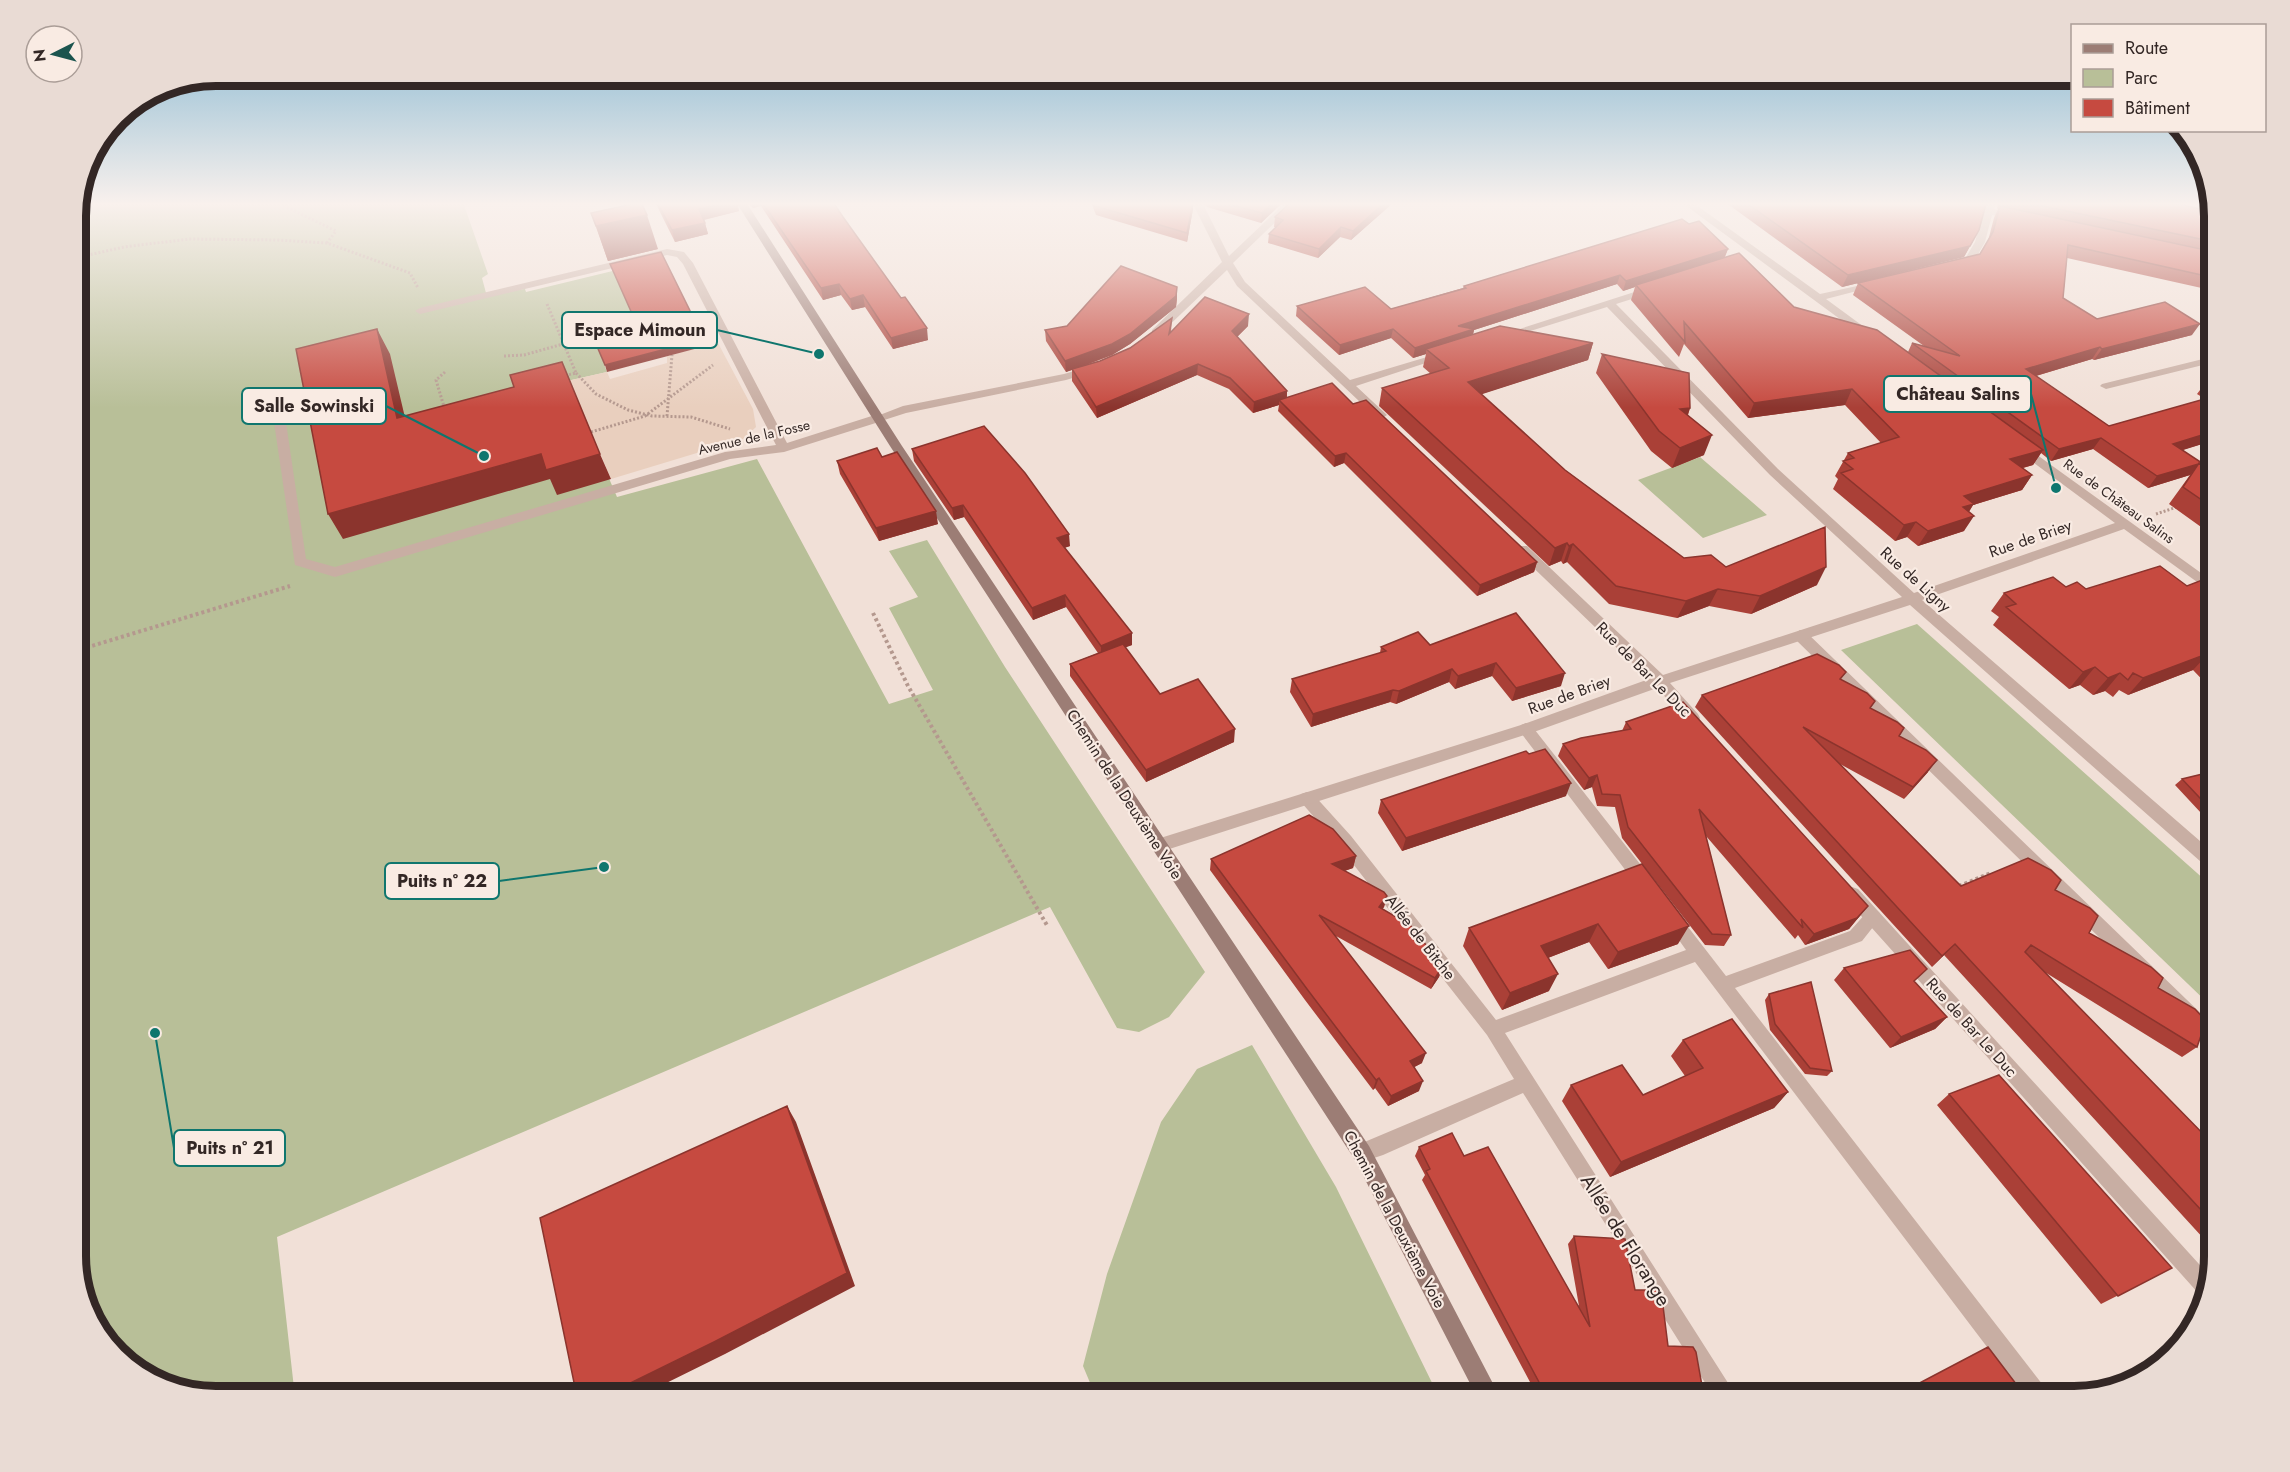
<svg xmlns="http://www.w3.org/2000/svg" width="2290" height="1472" viewBox="0 0 2290 1472" font-family="Jost,sans-serif">
<style>
.green{fill:#b8bf98}
.plaza{fill:#e9cfbe}
.lines{fill:none;stroke-linecap:round;stroke-linejoin:round}
.path-far1{stroke:#b4988e;stroke-width:3;stroke-dasharray:2 2;stroke-linecap:butt}
.path{stroke:#b4988e;stroke-width:4;stroke-dasharray:3 3;stroke-linecap:butt}
.lane{fill:#c8aea3;fill-rule:evenodd}
.street{fill:#c8aea3;fill-rule:evenodd}
.secondary{fill:#9c7d75;fill-rule:evenodd}
.wall{fill:#aa4037}
.shaded-wall{fill:#8b342d}
.building{fill:#c64a40;stroke:#8b342d;stroke-width:1.5}
.labels{text-anchor:middle;stroke-width:4.5;stroke-linejoin:round;paint-order:stroke}
.far-street-label{font-size:14px;fill:#332725;stroke:#f9ebe3}
.street-label{font-size:16px;fill:#332725;stroke:#f9ebe3}
.near-street-label{font-size:20px;fill:#332725;stroke:#f9ebe3}
.rim{fill:none;stroke:#332725;stroke-width:8}
.leader{fill:none;stroke:#0f766e;stroke-width:2}
.callout-dot{fill:#0f766e;stroke:#f9ebe3;stroke-width:2}
.callout{fill:#f9ebe3;stroke:#0f766e;stroke-width:2}
.callout-label{font-size:18px;text-anchor:middle;font-weight:bold;fill:#332725}
</style>
<rect width="100%" height="100%" fill="#f1e0d7"/>
<path class="green" d="M77 202H463L488 274 482 278 486 293 525 289 526 292 658 260 639 332 596 343 607 372 567 381 617 497 757 459 889 704 933 690 889 608 918 597 889 551 927 540 1005 667 1205 972 1169 1017 1139 1032 1117 1028 1050 907 277 1237 295 1397H216L138 1373 94 1327 75 1265Z
M1700 457 1767 515 1703 538 1638 480Z
M1917 624 2215 889V1010L1841 650Z
M1252 1045 1336 1187 1439 1397H1096L1083 1366 1107 1274 1161 1122 1197 1069Z"/>
<path class="plaza" d="M718 343 753 409 756 427 743 439 611 479 572 387 567 381 607 372 610 379 667 363V356Z"/>
<g class="lines">
<path class="path-far1" d="M276 202 336 231 327 243
M75 258 124 247 189 239 279 240 327 243 410 273 418 288
M547 304 576 373 563 376
M504 356 524 355 563 344
M445 372 436 380 445 410
M576 373 596 394 628 410 652 416 691 417 730 429
M667 416 672 355
M591 432 645 416 713 365
M2156 514 2177 507"/>
<path class="path" d="M873 613 908 686 1048 927
M75 651 290 586
M1959 886 1991 873"/>
<path class="lane" d="M667 249 684 252 693 263 787 443 878 414 884 418 882 421 784 452 730 459 335 577 295 565 270 395 272 393H280L282 395 306 559 335 567 725 452 776 445 683 264 677 257 667 255 420 314 415 311 420 308Z
M1800 630 1805 631 2215 1027V1047L2209 1045 1795 639 1793 635Z
M1526 723 1531 725 1651 878 1653 883 1651 888 1645 890 1639 888 1521 733 1519 729 1521 725Z
M1307 792 1313 794 1351 836 1496 1020 1686 950 1664 919 1666 914 1672 912 1678 914 1726 976 1850 931 1867 912 1873 910 1879 912 1881 917 1862 941 1735 988 2046 1389 2049 1397H2025L1695 962 1505 1033 1737 1397H1714L1523 1093 1383 1155 1362 1162 1355 1160 1352 1153 1355 1146 1514 1079 1487 1035 1339 846 1301 802 1299 798 1301 794Z"/>
<path class="street" d="M1192 202H1202L1229 256 1286 202H1296L1233 263 1245 282 1350 380 1437 354 1441 353 1447 356 1356 386 1387 415 1381 419 1377 418 1237 286 1227 270 1160 334H1152V330L1222 262Z
M1681 202H1692L1820 294 1880 281V285L1826 299 1871 332V336H1863Z
M1938 202H1956L1985 208 1986 202H1996L1994 209 2022 217 2017 220 1992 215 1985 242 1973 263 1955 267 1950 264 1951 262 1965 259 1975 242 1983 213Z
M1650 287 1655 290 1654 292 1616 304 1778 469 1914 593 2115 523 2018 451V445L2022 444 2215 583V595L2124 529 1922 600 2215 854V871L2209 869 1910 605 1670 683 1698 714 1700 718 1698 722H1688L1657 688 1531 733 1160 852 1154 850 1152 845 1154 840 1521 725 1649 679 1517 552 1515 549 1517 546H1527L1663 675 1902 597 1770 475 1607 307 1508 338 1504 339 1498 336Z
M2215 356V362L2106 389 2100 386 2102 384Z
M1092 366 1098 369 1096 371 1066 380 906 413 878 422 872 418 903 406 1064 374Z
M1852 887 1858 889 2209 1275 2203 1296 2199 1294 1846 899 1844 894 1846 889Z"/>
<path class="secondary" d="M736 202H746L902 446 1369 1146 1500 1397H1477L1355 1160 890 446Z"/>
</g>
<path class="wall" d="M655 202H737L739 211 704 220 708 234 675 242Z
M747 202H833L928 340 893 349 865 307 852 310 841 295 823 300 761 206 753 208Z
M1091 202H1193V209L1187 242 1096 215Z
M1203 202H1283L1261 223 1207 207Z
M1291 202H1394L1351 240 1340 237 1318 258 1268 243 1269 234 1276 227H1274L1275 217Z
M1725 202H1984L1979 230 1964 257 1842 287Z
M1997 202H2178V204L2215 215V291L2067 258 2063 298 2097 319 2192 335 2094 360 2092 359 2036 376 2109 426 2205 399 2197 394 2206 382 2215 379V440L2182 450 2202 463 2200 464 2215 474V537L2169 504 2190 475 2148 488 2093 449 2051 461 2041 453 2033 465 2023 468 2032 475 2022 490 1973 505 1969 512 1964 531 1918 546 1907 537 1895 541 1833 489 1838 479 1835 476 1848 453 1881 443 1845 405 1748 418 1684 344 1679 357 1631 300 1635 287 1623 291 1617 284 1474 330 1473 334 1593 343 1588 360 1481 394 1565 470 1684 558 1817 585 1751 614 1709 606 1677 618 1609 604 1567 562 1563 564 1561 561 1549 566 1379 406 1382 388 1431 374 1423 367 1426 354 1413 358 1391 338 1339 355 1296 316 1297 306 1391 309 1463 288 1464 286 1728 249 1725 257 1794 307 1908 352 1912 343 1924 346 1853 295 1858 283 1980 254 1988 241 1994 218 1998 209 1997 208 1998 203Z
M591 213 658 249 608 261Z
M1177 298 1176 307 1130 344 1112 355 1081 367 1100 361 1130 348 1172 318 1171 332 1248 326 1237 337 1287 391V398L1353 404 1537 562 1534 572 1477 596 1344 463 1334 467 1278 411 1279 405 1253 413 1229 389 1197 375 1097 418 1072 381V370L1066 372 1046 341 1045 330 1067 326Z
M1602 354 1690 408 1688 415 1704 455 1672 468 1651 451 1596 373Z
M912 449 1070 546 1064 548 1132 633V645L1125 647 1160 694 1234 742 1146 782 1070 676V664L1098 653 1066 607 1033 620 964 517 954 520 914 461Z
M882 457 938 524 879 541 840 474 837 461Z
M2215 575V693L2193 670 2128 695 2119 690 2113 697 2105 691 2093 695 2080 685 2069 689 1993 625 1999 617 1991 611 2004 593 2066 587 2086 589 2187 586Z
M1516 613 1561 686 1512 701 1492 676 1455 689 1449 682 1396 704 1390 702 1311 727 1290 692 1292 679 1380 653 1381 647 1430 645Z
M1846 672 1841 679 1899 736 1928 772 1904 799 1840 764 1961 886 2055 890 2089 933 2158 988 2197 1047 2182 1057 2043 971 2215 1146V1251L1944 955 1932 967 1695 707 1702 695Z
M2215 721V741L2202 734Z
M1626 722 1868 906 1849 929 1805 945 1798 935 1795 939 1706 836 1731 935 1724 946 1705 945 1622 838 1615 807 1597 806 1592 787 1584 790 1558 756 1563 744 1622 731Z
M2215 771V828L2175 785 2182 779Z
M1566 796 1402 851 1378 813 1381 800Z
M1356 856 1353 868 1344 871 1387 896 1384 907 1382 909 1443 966 1439 977 1431 989 1336 936 1422 1063 1414 1067 1419 1091 1388 1106 1375 1088 1373 1090 1305 1000 1210 870 1211 859Z
M1642 864 1678 944 1608 969 1589 942 1548 958 1549 991 1502 1010 1463 946 1469 928Z
M1844 968 1915 982 1947 1017 1935 1029 1890 1048 1834 980Z
M1769 994 1832 1071 1827 1076 1805 1074 1770 1030 1765 1000Z
M1683 1040 1788 1092 1774 1108 1610 1177 1562 1101 1571 1085 1643 1095 1685 1076 1671 1056Z
M1949 1094 2172 1268 2101 1304 1937 1105Z
M1419 1147 1464 1156 1579 1306 1568 1244 1574 1236 1635 1290 1668 1346 1704 1397H1538L1422 1180 1425 1175 1415 1156Z"/>
<path class="shaded-wall" d="M729 202H737L739 211 702 220 699 209Z
M751 202H759L761 206 753 208Z
M1193 202V209L1187 242V233Z
M1274 202H1283L1261 223 1262 213Z
M1385 202H1394L1351 240 1353 231Z
M647 215 658 249 608 261 596 226Z
M705 223 708 234 675 242 672 230Z
M1341 227 1340 237 1318 258 1319 249Z
M1979 230 1964 257 1842 287 1848 275Z
M1728 249 1724 258 1636 285 1635 287 1623 291 1626 281Z
M1620 275 1617 284 1474 330 1472 339 1426 349V354L1413 358 1415 348 1458 326Z
M839 284 841 295 823 300 821 288Z
M1177 287V298L1176 307 1130 344 1112 355 1066 372 1065 361Z
M863 295 865 307 852 310 850 299Z
M1249 314 1248 326 1231 343 1232 331Z
M2200 324 2192 335 2094 360 2102 349Z
M927 328 928 340 893 349 891 338Z
M377 329 390 354 411 443 397 418Z
M1393 329 1391 338 1339 355 1340 345Z
M704 339 706 346 607 372 605 365Z
M1593 343 1588 360 1464 400 1468 382Z
M2100 347 2092 359 2019 381 2026 369Z
M1198 364 1197 375 1097 418 1096 407Z
M1852 389 1845 405 1748 418 1754 403Z
M1287 391 1286 403 1279 400V405L1253 413 1254 402Z
M1690 408 1683 428 1680 409Z
M2215 431V440L2164 456 2173 444Z
M1712 435 1704 455 1672 468 1680 448Z
M2101 438 2093 449 2051 461 2059 449Z
M2043 450 2033 465 2000 474 2010 459Z
M1346 453 1344 463 1334 467 1335 456Z
M541 454H600L611 479 557 495 550 479 343 539 328 514Z
M2199 464 2190 475 2148 488 2157 476Z
M2032 475 2022 490 1973 505 1964 519 1974 516 1964 531 1918 546 1928 531 1964 496Z
M963 505 964 517 954 520 952 508Z
M936 511 938 524 879 541 876 528Z
M1916 522 1907 537 1895 541 1904 525Z
M1069 534 1070 546 1058 550 1057 538Z
M1567 543 1561 561 1549 566 1555 548Z
M1573 544 1567 562 1563 564 1569 546Z
M1537 562 1534 572 1477 596 1480 585Z
M1826 567 1817 585 1751 614 1760 596Z
M1718 589 1709 606 1677 618 1686 601Z
M1065 595 1066 607 1033 620 1032 608Z
M1132 633V645L1101 657V646Z
M2209 653 2193 670 2128 695 2143 678Z
M1496 663 1492 676 1455 689 1458 676Z
M2095 667 2080 685 2069 689 2083 672Z
M1452 669 1449 682 1396 704 1399 691Z
M1565 673 1561 686 1512 701 1516 688Z
M2120 673 2105 691 2093 695 2108 678Z
M1393 690 1390 702 1311 727 1313 714Z
M1235 729 1234 742 1146 782V770Z
M1937 760 1928 772 1904 799 1913 787Z
M1597 775 1592 787 1584 790 1589 778Z
M1571 783 1566 796 1402 851 1406 838Z
M1356 856 1353 868 1330 876 1332 864Z
M1387 896 1384 907 1376 918 1379 907Z
M1868 906 1849 929 1805 945 1814 934Z
M1598 924 1589 942 1532 964 1541 946Z
M1689 926 1678 944 1608 969 1618 952Z
M1955 944 1932 967 1942 956Z
M1443 966 1439 977 1431 989 1435 978Z
M1558 974 1549 991 1502 1010 1510 993Z
M1947 1017 1935 1029 1890 1048 1901 1037Z
M1426 1053 1422 1063 1407 1071 1410 1061Z
M1379 1078 1375 1088 1373 1090 1376 1080Z
M1423 1081 1419 1091 1388 1106 1391 1096Z
M1788 1092 1774 1108 1610 1177 1621 1162Z
M787 1106 796 1122 855 1286 725 1354 638 1397H602Z"/>
<path class="building" d="M641 202 647 215 596 226 591 213Z
M657 202H729L699 209 705 223 672 230Z
M762 202H833L843 217 901 298 905 297 927 328 891 338 863 295 850 299 839 284 821 288Z
M1094 202H1193L1187 233 1095 206Z
M1221 202H1274L1262 213Z
M1291 202H1385L1353 231 1341 227 1319 249 1269 234 1283 220 1275 217Z
M1745 202H1977L1986 204 1979 230 1970 246 1848 275Z
M2024 202H2178V204L2214 212 2215 215V242Z
M2000 206 2215 252V278L2068 245 2063 298 2097 319 2165 302 2200 324 2102 349 2100 347 2026 369 2109 426 2215 396V431L2173 444 2202 463 2157 476 2101 438 2059 449 1912 343 1960 356 1858 283 1980 254 1993 232Z
M1682 219 1689 224 1699 221 1728 249 1626 281 1620 275 1458 326 1474 329 1415 348 1393 329 1340 345 1297 306 1365 287 1391 309 1466 288 1464 286Z
M661 252 704 339 605 365 593 337 637 325 610 264Z
M1739 253 1794 307 1877 330 2043 450 2010 459 2032 475 1964 496 1974 504 1963 507 1974 516 1928 531 1916 522 1904 525 1841 473 1853 469 1843 461 1854 458 1848 453 1899 437 1852 389 1754 403 1684 322 1685 342 1636 285Z
M1121 266 1177 287 1176 296 1130 334 1112 344 1065 361 1045 330 1067 326Z
M1205 297 1249 314 1232 331 1287 391 1254 402 1230 378 1198 364 1096 407 1072 369 1100 361 1130 348 1172 318 1169 334Z
M1500 326 1593 343 1468 382 1565 470 1684 558 1711 555 1726 567 1825 527 1826 567 1760 596 1718 589 1686 601 1616 586 1573 544 1569 546 1567 543 1555 548 1382 388 1449 368 1426 349Z
M377 329 397 418 514 387 510 375 562 362 600 454 546 470 541 454 328 514 296 349Z
M1602 354 1689 373 1690 408 1680 409 1712 435 1680 448 1659 431Z
M2215 379V388L2206 382Z
M1332 383 1353 404 1366 400 1537 562 1480 585 1346 453 1335 456 1279 400Z
M984 426 1025 473 1069 534 1057 538 1132 633 1101 646 1065 595 1032 608 963 505 952 508 912 449Z
M877 448 882 457 897 452 936 511 876 528 837 461Z
M2199 463 2215 474V509L2183 487Z
M2160 566 2187 586 2215 575V659L2209 653 2143 678 2133 673 2128 680 2120 673 2108 678 2095 667 2083 672 2006 607 2016 604 2004 593 2053 577 2066 587 2077 582 2086 589Z
M1516 613 1565 673 1516 688 1496 663 1458 676 1452 669 1399 691 1393 690 1313 714 1292 679 1386 651 1381 647 1418 632 1430 645Z
M1123 644 1160 694 1198 679 1235 729 1146 770 1070 664Z
M1817 654 1839 665 1846 672 1840 679 1867 693 1875 701 1870 708 1897 722 1904 728 1899 736 1926 750 1937 760 1913 787 1803 727 1961 886 2028 858 2051 870 2061 880 2055 890 2090 908 2098 916 2089 933 2151 967 2163 978 2158 988 2195 1009 2206 1021 2197 1047 2031 945 2025 952 2215 1146V1225L1955 944 1942 956 1702 695Z
M1683 702 1868 906 1857 918 1814 934 1801 919 1803 928 1699 809 1731 935 1712 934 1628 827 1620 795 1602 794 1597 775 1589 778 1563 744 1581 738 1631 729 1626 722Z
M1545 749 1571 783 1406 838 1381 800 1526 751 1529 754Z
M2215 771V814L2182 779Z
M1309 815 1333 829 1356 856 1332 864 1384 892 1387 896 1379 907 1410 925 1443 966 1435 978 1319 915 1426 1053 1410 1061 1423 1081 1391 1096 1379 1078 1376 1080 1307 989 1211 859Z
M1642 864 1689 926 1618 952 1598 924 1541 946 1558 974 1510 993 1469 928Z
M1910 950 1927 969 1914 981 1947 1017 1901 1037 1844 968Z
M1811 982 1832 1071 1810 1068 1775 1024 1769 994Z
M1732 1019 1788 1092 1621 1162 1571 1085 1622 1065 1643 1095 1703 1068 1683 1040Z
M1999 1075 2172 1268 2118 1296 1949 1094Z
M787 1106 847 1273 714 1342 602 1397H577L540 1218Z
M1452 1133 1464 1156 1488 1147 1590 1327 1574 1236 1625 1239 1635 1290H1657L1662 1298 1668 1346 1693 1347 1696 1352 1704 1397H1547L1426 1171 1430 1169 1419 1147Z
M1988 1347 2026 1397H1893Z"/>
<linearGradient id="sky" x2="0" y2="1"><stop stop-color="#7ab1ce"/><stop offset="0.5" stop-color="#f9f1ed"/><stop offset="1" stop-color="#f9f1ed" stop-opacity="0"/></linearGradient>
<rect width="2290" height="408" fill="url(#sky)"/>
<g class="labels">
<g class="far-street-label">
<text transform="translate(754 437) rotate(-13)" y="5">Avenue de la Fosse</text>
<text transform="translate(2119 501) rotate(36)" y="5">Rue de Château Salins</text>
</g>
<g class="street-label">
<text transform="translate(2030 538) rotate(-19)" y="6">Rue de Briey</text>
<text transform="translate(1916 579) rotate(42)" y="6">Rue de Ligny</text>
<text transform="translate(1644 669) rotate(45)" y="6">Rue de Bar Le Duc</text>
<text transform="translate(1569 694) rotate(-20)" y="6">Rue de Briey</text>
<text transform="translate(1125 794) rotate(57)" y="6">Chemin de la Deuxième Voie</text>
<text transform="translate(1421 937) rotate(52)" y="6">Allée de Bitche</text>
<text transform="translate(1972 1027) rotate(48)" y="6">Rue de Bar Le Duc</text>
<text transform="translate(1395 1219) rotate(62)" y="6">Chemin de la Deuxième Voie</text>
</g>
<g class="near-street-label">
<text transform="translate(1626 1240) rotate(58)" y="7">Allée de Florange</text>
</g>
</g>
<path d="M0 0H2290V1472H0ZM216 86H2074A130 130 0 0 1 2204 216V1256A130 130 0 0 1 2074 1386H216A130 130 0 0 1 86 1256V216A130 130 0 0 1 216 86Z" fill="#e9dbd4" fill-rule="evenodd"/>
<path class="rim" d="M216 86H2074A130 130 0 0 1 2204 216V1256A130 130 0 0 1 2074 1386H216A130 130 0 0 1 86 1256V216A130 130 0 0 1 216 86Z"/>
<path class="leader" d="M819 354L717 330M2056 488L2031 394M484 456L386 406M604 867L499 881M155 1033L174 1148"/>
<g class="callout-dot">
<circle cx="819" cy="354" r="6"/>
<circle cx="2056" cy="488" r="6"/>
<circle cx="484" cy="456" r="6"/>
<circle cx="604" cy="867" r="6"/>
<circle cx="155" cy="1033" r="6"/>
</g>
<g class="callout">
<rect x="562" y="312" width="155" height="36" rx="6"/>
<rect x="1884" y="376" width="147" height="36" rx="6"/>
<rect x="242" y="388" width="144" height="36" rx="6"/>
<rect x="385" y="863" width="114" height="36" rx="6"/>
<rect x="174" y="1130" width="111" height="36" rx="6"/>
</g>
<g class="callout-label">
<text x="640" y="336">Espace Mimoun</text>
<text x="1958" y="400">Château Salins</text>
<text x="314" y="412">Salle Sowinski</text>
<text x="442" y="887">Puits n° 22</text>
<text x="230" y="1154">Puits n° 21</text>
</g>
<rect x="2071" y="24" width="195" height="108" fill="#f9ebe3" stroke="#aa9d97" stroke-width="1.5"/>
<rect x="2083" y="44" width="30" height="9" fill="#9c7d75" stroke="#aa9d97" stroke-width="1.5"/>
<text x="2125" y="54" font-size="18" fill="#332725">Route</text>
<rect x="2083" y="69" width="30" height="18" fill="#b8bf98" stroke="#aa9d97" stroke-width="1.5"/>
<text x="2125" y="84" font-size="18" fill="#332725">Parc</text>
<rect x="2083" y="99" width="30" height="18" fill="#c64a40" stroke="#aa9d97" stroke-width="1.5"/>
<text x="2125" y="114" font-size="18" fill="#332725">Bâtiment</text>
<g transform="translate(54 54) rotate(264)"><circle r="28" fill="#f9ebe3" stroke="#aa9d97" stroke-width="1.5"/>
<path d="M0-4.5L10 22L0 15L-10 22Z" fill="#1b544e"/>
<text y="-9" font-size="16" font-weight="bold" text-anchor="middle" fill="#332725">N</text>
</g>
</svg>
